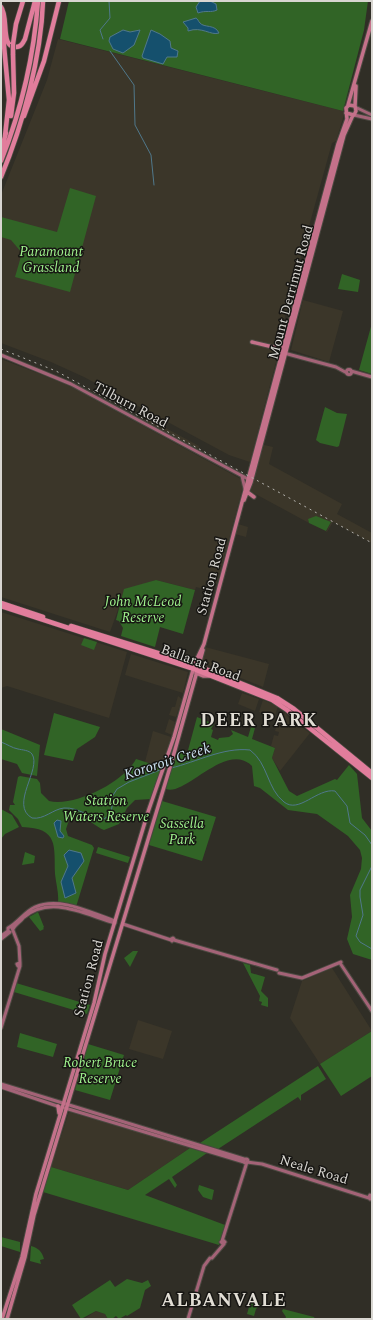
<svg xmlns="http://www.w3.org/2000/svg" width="373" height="1320" viewBox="0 0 373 1320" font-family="Spectral,serif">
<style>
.built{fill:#3b3629}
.green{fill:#316426}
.water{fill:#15506d;stroke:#50788b}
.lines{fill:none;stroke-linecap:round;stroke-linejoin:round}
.stream{stroke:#50788b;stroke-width:1}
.secondary-casing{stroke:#4b4941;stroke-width:5}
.primary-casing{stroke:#4b4941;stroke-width:5.5}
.highway-casing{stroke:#4b4941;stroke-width:6}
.secondary{stroke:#a46377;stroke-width:3}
.primary{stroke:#c4718a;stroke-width:3.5}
.highway{stroke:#e17d9c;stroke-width:4.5}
.rail{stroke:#b5b3ae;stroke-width:1;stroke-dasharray:2 4;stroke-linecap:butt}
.highway-bridge-casing{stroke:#4b4941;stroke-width:6;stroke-linecap:butt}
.highway-bridge{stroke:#e17d9c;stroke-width:4.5}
.labels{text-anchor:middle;stroke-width:3;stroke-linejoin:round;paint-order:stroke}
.park-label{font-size:14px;font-style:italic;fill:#9ff38d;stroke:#171613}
.street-label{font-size:14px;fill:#d8d6d1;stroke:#171613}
.water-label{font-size:15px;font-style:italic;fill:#cae1ef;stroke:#171613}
.district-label{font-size:18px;font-weight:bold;letter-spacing:1px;fill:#e2ded5;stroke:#171613}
</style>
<rect width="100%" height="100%" fill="#302e26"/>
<path class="built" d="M58 39 343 111 344 115 336 141 332 143 308 230 279 339 277 358 250 462 229 455 84 377 51 362 1 343V195L47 80Z
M303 300 343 311 329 362 291 350Z
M1 359 66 384 241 479 243 487 217 584 206 580 204 589 196 587 195 590 156 580 125 590 110 632 1 597Z
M149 419 199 446 198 449 148 422Z
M264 445 273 447 269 464 342 504 337 514 372 533V543L333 522 327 532H326L331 522 308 519 309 523 250 491Z
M238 524 248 527 246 537 235 534Z
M1 612 127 652 109 718 7 686 1 688Z
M205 647 269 664 263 687 202 662Z
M131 654 188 672 183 693 125 675Z
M242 693 259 699 255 711 238 704Z
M178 696 182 699 176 717 169 715 172 707H175Z
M263 700 278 706 274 718 259 712Z
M285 712 289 718 310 733 280 771 272 758 275 748 271 746 274 735 278 736 279 732 275 731 279 718 283 719Z
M169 719 175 722 172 735 165 732Z
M153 731 171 737 163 762 155 765 145 762Z
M332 968 372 1031 320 1064 290 1018 302 981Z
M138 1020 172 1031 163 1059 129 1049Z
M69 1112 158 1138 190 1148 128 1190 51 1167Z
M96 1311 105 1314 108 1319H84Z"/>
<path class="green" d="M69 1H368L364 30 343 111 60 39Z
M70 188 96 196 70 292 15 277 22 253 11 240 1 237V217L57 232Z
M342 274 360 280 358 292 338 289Z
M372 323V374L359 370Z
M325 407 337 413 347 414 339 446 337 447 320 443 316 440Z
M316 516 331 522 326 531 309 523 308 519Z
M156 580 195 590 183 634 160 627 155 647 121 636 123 628 119 621 116 620 124 589Z
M84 638 97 642 94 650 81 645Z
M54 713 100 727 95 737 77 749 73 761 44 755Z
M197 717 214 724 211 729 213 730 211 737 218 740 219 738 229 737 233 734 231 730 248 737 251 727 255 728 252 739 275 748 272 758 289 791 297 796 335 779 337 780 349 765 357 774 362 818 372 831V960L353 954 347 939 352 917 350 895 361 869 362 858 360 850 348 836 317 814 288 810 260 788 254 786 252 766C227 740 185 797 166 789L176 752 187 754Z
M1 729 40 745 37 776 22 773 17 764 1 759Z
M136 759 155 765 163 762 151 799 135 800 127 808 119 824 104 830C94 826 82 811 69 820L66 829 68 836 92 845 94 848 76 907 58 902C59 893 56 884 55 874 54 846 59 828 22 827L18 819 9 810 10 805H15L13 802 18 777 20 776 37 779 40 783 41 793 49 801C75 807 124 782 136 759Z
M162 801 216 817 202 861 149 845Z
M1 809 12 815 19 827 5 834 1 839Z
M98 847 130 857 128 863 96 853Z
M25 852 35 856 34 863 22 865Z
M38 912 44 927 43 928 44 929 40 931 29 917Z
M133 951H138L130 967 124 958Z
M243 963 250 965 251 973 265 977 261 991 268 998V1007L261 1005 262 1002 259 1001 260 996Z
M16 983 90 1005 87 1014 14 992Z
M372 1031V1076L341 1096 320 1064Z
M20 1033 57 1044 53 1057 17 1047Z
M88 1044 124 1055 110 1100 75 1090Z
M318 1066 326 1079 301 1095V1101L298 1097 218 1149 200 1143Z
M190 1148 207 1153 172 1177 177 1185 175 1188 169 1179 145 1195 225 1225 219 1245 43 1192 51 1167 128 1190Z
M199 1185 214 1190 212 1200 203 1197 198 1190Z
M1 1237 20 1242V1252L1 1246Z
M31 1246C38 1248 42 1251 44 1259L40 1260 41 1264 30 1261Z
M127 1279 142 1283 148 1280 151 1286 145 1290 140 1308 127 1316 126 1315 119 1319 116 1316 112 1319H108L105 1314 96 1311 81 1319 72 1305 110 1280 115 1287Z
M248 1299 261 1304 256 1309 254 1316 247 1314 249 1307Z
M283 1309 314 1317 315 1319H285L286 1317 282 1311Z"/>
<path class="water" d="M200 1H210L216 4 217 10C211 13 206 10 198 13L196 7Z
M196 18C198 19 198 21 200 23 204 28 215 24 219 33 211 36 202 26 188 31V28L183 22Z
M123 30 130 32 140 30 134 45 123 53 113 49 109 41 110 37Z
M151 30 160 34 170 41 171 48 178 51 177 57H167L163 64 143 58 142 56Z
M57 820 61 821 60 831 64 836 63 838 58 837 54 823Z
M69 850 81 853 84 861 72 878 76 893 65 898 61 882 68 866 64 855Z"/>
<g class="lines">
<path class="stream" d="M103 39 100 30 110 18 109 1
M110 51 134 85 135 125 151 155 154 185
M1 742C7 744 12 748 18 749 22 750 29 750 32 754 42 769 9 805 32 818 44 820 53 809 64 808 79 807 90 819 104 819L111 814 112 806 110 800 117 789 129 782 160 770
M171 768C197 762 223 747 250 750 268 763 267 789 284 802 299 814 317 788 335 791L347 806 350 823 365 835 372 845
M372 866 360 890V897L363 915 356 936 360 942 372 949"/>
<defs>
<path id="secondary" d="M355 107 372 115
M354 115 372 119
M284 353 336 367 347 373
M1 355 71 384 248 479
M346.5 372a2.5 2.5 0 1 1 5 0a2.5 2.5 0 1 1-5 0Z
M351 371 372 377
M242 476 245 489
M123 924 171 940
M12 928 19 946 20 963
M13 929C15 925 20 922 23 918 50 894 86 915 115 923
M10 932 8 931V928C18 923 24 912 35 907 60 896 91 913 115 921
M1 936 8 931
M173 938 174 939 172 941 171 939Z
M1 939 10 932
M174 940 277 970
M20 963V965L18 966 17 964Z
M340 963 372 1011
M279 973 302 978 341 962
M1 1028 20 966
M1 1084 244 1159
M1 1087 60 1107
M65 1108 244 1162
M244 1161a2 2 0 1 1 4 0a2 2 0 1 1-4 0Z
M247 1162 262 1164 369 1198
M370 1195 372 1197 370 1199 369 1197Z
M223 1240 225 1242 223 1244 221 1242Z
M222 1241 247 1162
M212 1258 224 1244
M188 1319 204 1266 210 1258"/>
<path id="primary" d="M348 105 372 21
M355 106 356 86
M252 342 277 348 283 346
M276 352 279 359
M246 491 254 497
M244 500 251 482 344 135 353 115
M196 673 203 676H209
M58 1106 59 1113
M2 1319 22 1257 36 1194 94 1003 105 954 148 812 174 737 195 663 204 644 338 144 347 119 346 108 349 105 355 106 356 111 354 115 346 113
M7 1319 25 1257 34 1215 171 764 203 650"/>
<path id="highway" d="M1 7C9 17 0 48 16 47 21 47 23 43 25 39L35 1
M1 13 9 100 5 136
M13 44 16 24 23 1
M11 116 14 93 13 54
M24 116 44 61 59 1
M1 151 6 133
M1 161C21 111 34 55 38 1
M1 177C23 124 41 58 43 1
M1 603 43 617
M1 606 191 668 272 700 287 710 372 778
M71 626 193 664 277 698 294 709 372 773"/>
</defs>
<use href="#secondary" class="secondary-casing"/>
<use href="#primary" class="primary-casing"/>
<use href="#highway" class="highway-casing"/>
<use href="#secondary" class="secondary"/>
<use href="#primary" class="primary"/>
<use href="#highway" class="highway"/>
<path class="rail" d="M1 349 56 371 372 543"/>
<defs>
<path id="highway-bridge" d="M13 54V44"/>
</defs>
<use href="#highway-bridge" class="highway-bridge-casing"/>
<use href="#highway-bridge" class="highway-bridge"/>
</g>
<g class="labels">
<g class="park-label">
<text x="51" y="256">Paramount<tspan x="51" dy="16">Grassland</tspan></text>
<text x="143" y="606">John McLeod<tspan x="143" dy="16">Reserve</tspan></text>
<text x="106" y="805">Station<tspan x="106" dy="16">Waters Reserve</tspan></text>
<text x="182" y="828">Sassella<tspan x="182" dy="16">Park</tspan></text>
<text x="100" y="1067">Robert Bruce<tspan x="100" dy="16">Reserve</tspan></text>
</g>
<g class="street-label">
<text transform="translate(290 292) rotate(-75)" y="5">Mount Derrimut Road</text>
<text transform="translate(131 404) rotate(28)" y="5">Tilburn Road</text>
<text transform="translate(211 576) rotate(-75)" y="5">Station Road</text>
<text transform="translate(201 662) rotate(20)" y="5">Ballarat Road</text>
<text transform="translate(88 978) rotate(-75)" y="5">Station Road</text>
<text transform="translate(314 1169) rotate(17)" y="5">Neale Road</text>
</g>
<g class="water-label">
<text transform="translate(167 761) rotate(-18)" y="5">Kororoit Creek</text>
</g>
<g class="district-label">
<text x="259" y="726">DEER PARK</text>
<text x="224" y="1306">ALBANVALE</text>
</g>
</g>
<rect width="373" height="1320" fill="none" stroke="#d8d6d1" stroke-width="4"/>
</svg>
